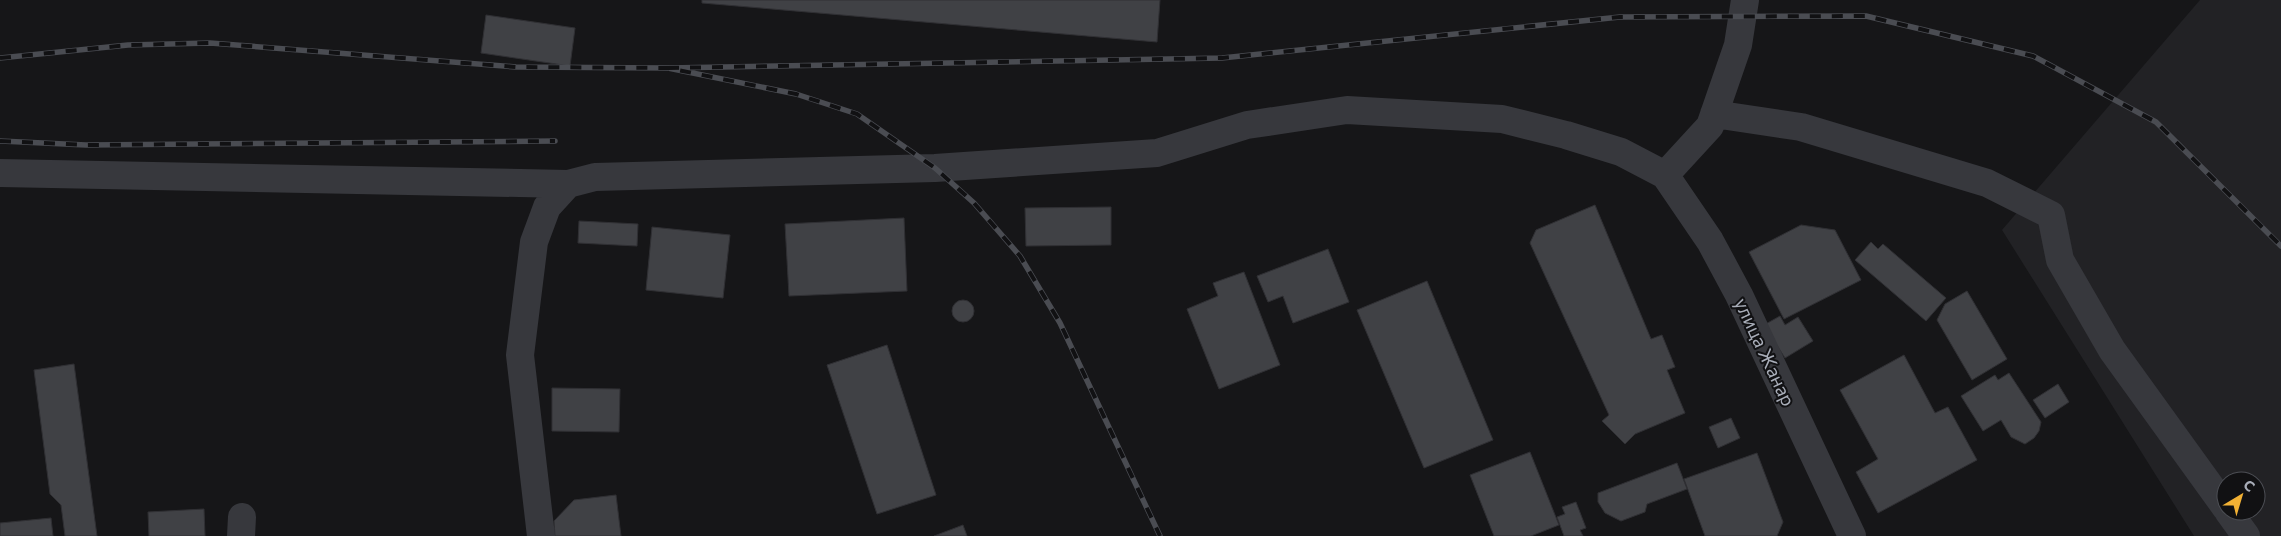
<svg xmlns="http://www.w3.org/2000/svg" width="2281" height="536" viewBox="0 0 2281 536" font-family="Commissioner,sans-serif">
<style>
.built{fill:#222225;fill-rule:evenodd}
.building{fill:#404145;stroke:#303034}
.lines{fill:none;stroke-linecap:round;stroke-linejoin:round}
.minor{stroke:#37383d;stroke-width:28}
.rail-casing{stroke:#4a4c52;stroke-width:5.5}
.rail{stroke:#111113;stroke-width:4;stroke-dasharray:11;stroke-linecap:butt}
.labels{text-anchor:middle;stroke-width:4;stroke-linejoin:round;paint-order:stroke}
.street-label{font-size:19px;fill:#a8adb8;stroke:#111113}
</style>
<rect width="100%" height="100%" fill="#161618"/>
<path class="built" d="M2200 0H2281V536H2194L2002 230ZM2226 481H2256V511H2226Z"/>
<path class="building" d="M702 0H1160L1157 42 702 3Z
M486 15 575 28 570 66 481 53Z
M1595 205 1651 339 1662 335 1675 367 1667 370 1685 413 1635 434 1625 444 1602 421 1609 415 1530 243 1536 230Z
M1111 207V245L1026 246 1025 208Z
M904 218 907 291 789 296 785 224Z
M579 221 638 224 637 246 578 243Z
M1801 225 1835 230 1861 280 1784 319 1749 252Z
M652 227 730 235 723 298 646 290Z
M1871 242 1878 249 1883 244 1946 298 1926 321 1855 260Z
M1328 249 1349 302 1293 323 1283 296 1268 302 1257 276Z
M1244 272 1280 365 1219 389 1187 309 1218 296 1213 283Z
M1427 281 1493 440 1424 468 1357 310Z
M1967 291 2007 359 1972 380 1937 320 1945 304Z
M952 311a11 11 0 1 1 22 0a11 11 0 1 1-22 0Z
M1780 316 1785 325 1798 317 1813 341 1785 358 1764 325Z
M887 345 936 495 877 514 827 365Z
M1904 355 1935 413 1948 407 1977 460 1878 513 1856 472 1878 459 1840 390Z
M74 364 97 536H65L61 505 50 494 34 370Z
M2009 373 2041 422 2039 431 2034 438 2025 444 2011 437 2001 420 1983 431 1961 396 1995 375 1998 380Z
M2058 384 2069 402 2045 418 2033 400Z
M552 388 620 389 619 432 552 431Z
M1731 418 1740 438 1718 448 1709 427Z
M1530 452 1559 525 1531 536H1494L1470 475Z
M1757 453 1783 522 1777 536H1705L1684 479Z
M1677 463 1687 489 1647 504 1645 512 1621 521 1605 513 1598 502V493Z
M616 495 621 536H555L554 521 574 500Z
M1576 502 1586 528 1580 530 1583 536H1564L1557 517 1565 514 1562 507Z
M204 509 205 536H149L148 512Z
M51 518 53 536H0V523Z
M963 525 967 536H934Z"/>
<g class="lines">
<path class="minor" d="M1714 114 1801 127 1987 183 2051 215 2060 260 2112 350 2226 508
M0 173 568 184
M1665 175 1710 126 1738 45 1745 0
M2228 511 2246 536
M241 536 242 517
M541 536 520 355 534 242 547 207 568 184 595 177 935 168 1157 153 1247 125 1347 110 1502 119 1566 135 1621 152 1665 175 1710 241 1739 295 1852 536"/>
<defs>
<path id="rail" d="M0 58 128 45 210 43 516 67 668 68 796 94 857 114 935 168 974 203 1020 256 1060 323 1160 536
M668 68 1222 58 1620 17 1866 16 2033 56 2156 122 2281 246
M0 141 86 145 555 141"/>
</defs>
<use href="#rail" class="rail-casing"/>
<use href="#rail" class="rail"/>
</g>
<g class="labels">
<g class="street-label">
<text transform="translate(1765 352) rotate(65)" y="7">улица Жанар</text>
</g>
</g>
<g transform="translate(2241 496) rotate(38)"><circle r="24" fill="#111113" stroke="#4d4f55"/>
<path d="M0-4L9 19L0 12L-9 19Z" fill="#f2b134"/>
<text y="-8" font-size="14" font-weight="bold" text-anchor="middle" fill="#a8adb8">С</text>
</g>
</svg>
